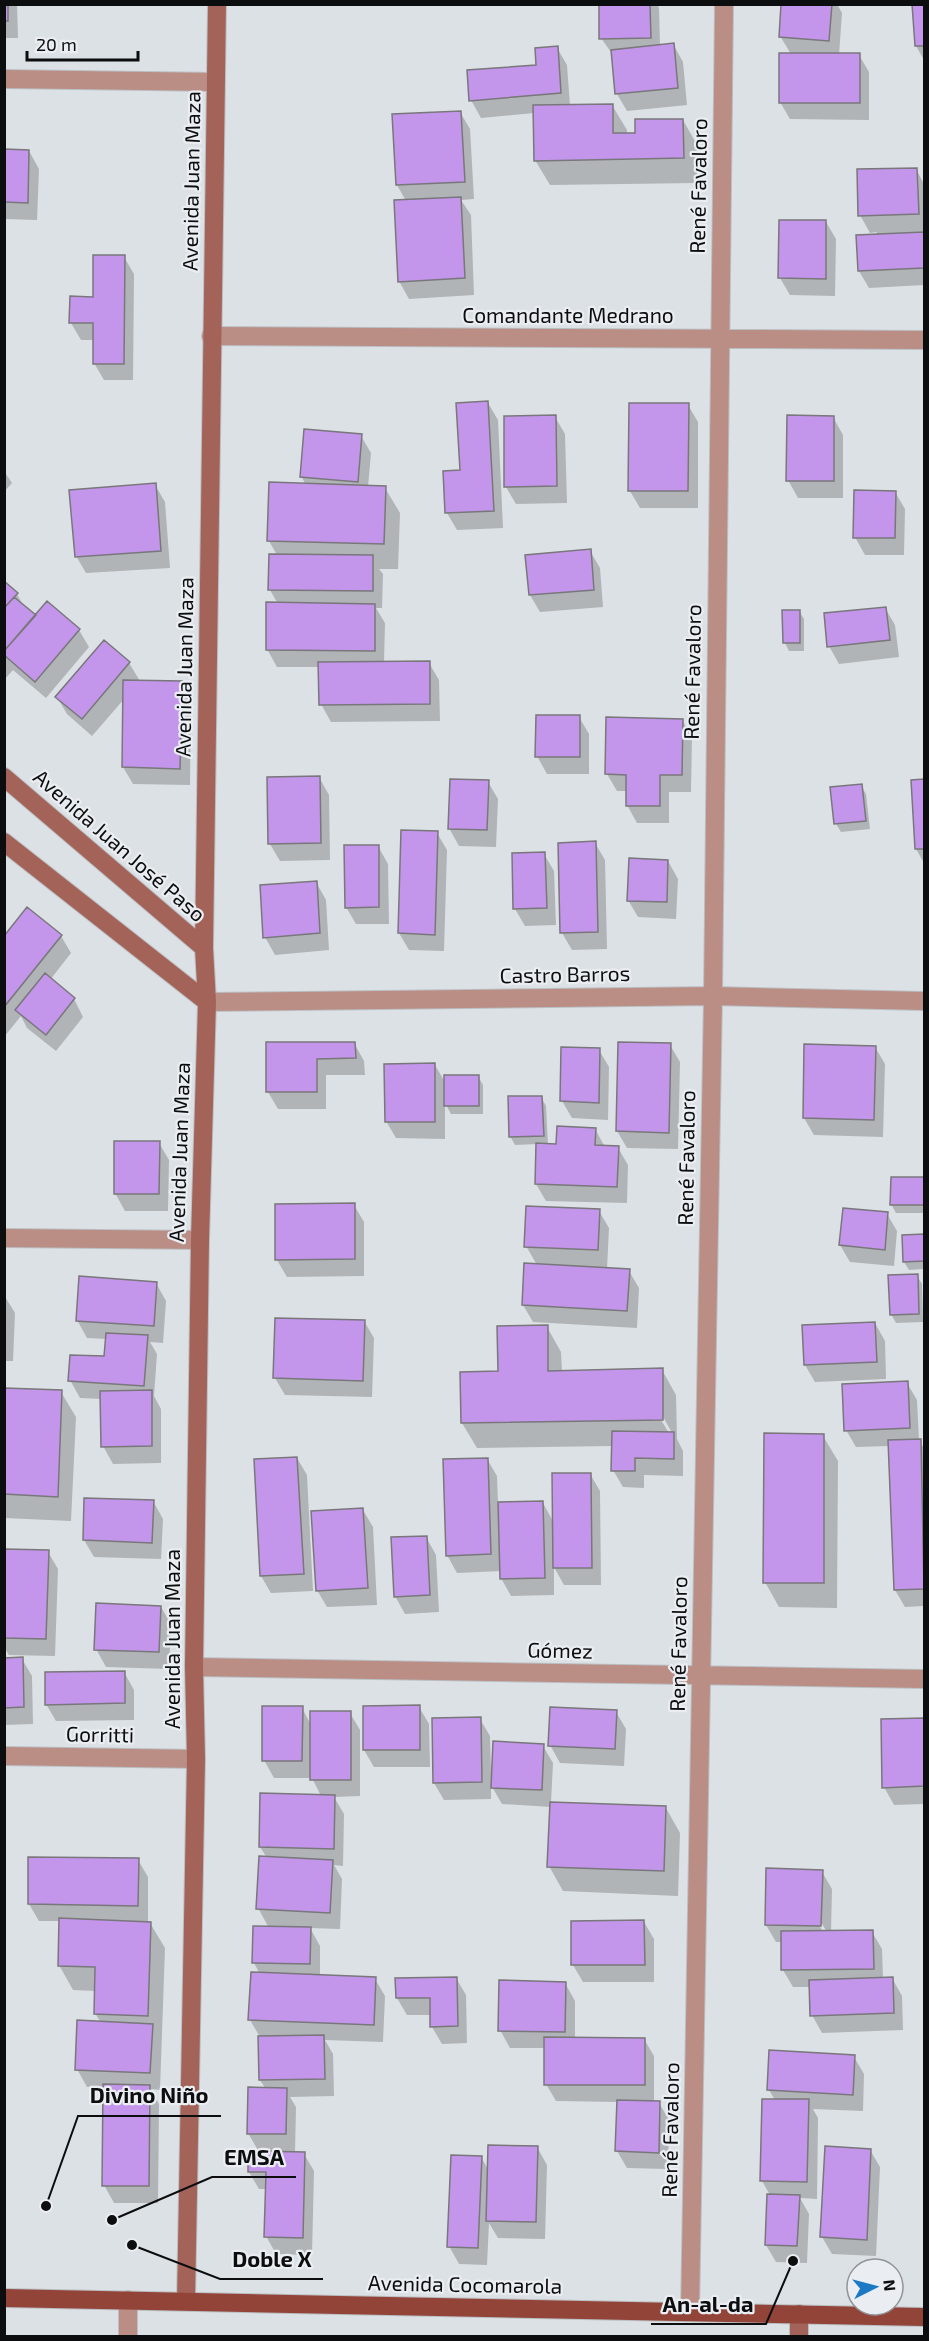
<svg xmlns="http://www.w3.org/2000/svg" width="929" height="2341" viewBox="0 0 929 2341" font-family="'Exo 2',sans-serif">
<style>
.shadow{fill:#0003;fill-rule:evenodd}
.building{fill:#c396eb;stroke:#79777b;stroke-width:1.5}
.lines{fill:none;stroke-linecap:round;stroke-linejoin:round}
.street-casing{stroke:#bbbfc3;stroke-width:20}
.secondary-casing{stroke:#bbbfc3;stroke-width:20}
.primary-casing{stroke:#bbbfc3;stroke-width:20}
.street{stroke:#ba8d85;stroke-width:18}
.secondary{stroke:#a46359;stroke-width:18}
.primary{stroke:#924439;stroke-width:18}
.labels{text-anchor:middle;stroke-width:4.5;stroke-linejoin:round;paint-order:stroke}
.street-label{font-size:21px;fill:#0c0d0e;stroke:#eaeef2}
.leader{fill:none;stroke:#0c0d0e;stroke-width:2}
.callout-dot{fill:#0c0d0e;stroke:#eaeef2;stroke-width:2}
.callout-label{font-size:22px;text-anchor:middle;font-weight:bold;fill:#0c0d0e;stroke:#eaeef2;stroke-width:4.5;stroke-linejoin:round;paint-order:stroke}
</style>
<rect width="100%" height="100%" fill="#dce1e5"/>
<path class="shadow" d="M4 4H17L18 38H4Z
M600 4H657L659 8 660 46 673 44 683 62 687 105 627 111 617 94 613 55 601 38Z
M782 4H837L842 13 839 55H859L869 72V120L790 119 780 102 791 54 780 36Z
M914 4H924V60L916 46Z
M557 48 567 65 570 106 612 105 627 130V134H636L683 120 697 145V183L550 185 535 160 534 113 481 118 471 100 538 66Z
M460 112 470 129 474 199 461 200 471 215 474 295 409 299 399 281 406 201 397 185Z
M4 148 6 151H29L39 169 37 220 4 219Z
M916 169 924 184V285L869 288 859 271 877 232 870 233 860 215Z
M826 222 836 239 835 296 790 295 780 278Z
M124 257 134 274 133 380H104L94 363V340H81L71 323 95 298Z
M488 403 498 420 503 528 457 530 447 513Z
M688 405 698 422V508H640L630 491Z
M555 417 565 434 567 503 516 504 506 487Z
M833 417 843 435V498H798L788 480Z
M361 436 371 453 368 487 385 488 400 513 398 569H379L383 574 382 608H376L385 623 384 663H429L439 680 440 721 331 722 321 704 320 667H277L267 649 278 604 270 590 277 555 269 541 306 485 301 476Z
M4 471 12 483 4 492Z
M155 485 165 502 170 568 86 573 76 556Z
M895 492 905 509 904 555H865L855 537Z
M590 551 600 568 603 607 540 612 530 595Z
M4 583 17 594 24 607 36 617 79 630 89 647 46 698 13 670 4 680Z
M885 608 895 625 899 657 839 664 829 646Z
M799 611 804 619V651H789L785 643Z
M104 642 129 663 140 681 182 682 191 699 190 785 133 784 123 767 125 698 92 736 67 714 57 697Z
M579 717 589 734V774H547L537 756Z
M682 720 692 737 691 792H669V823H637L627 805V791H617L607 774Z
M319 777 329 795 330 860 280 861 270 844Z
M924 781V863L916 849 912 782Z
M488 782 498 799 496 847 459 846 449 828Z
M861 786 866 794 870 829 841 832 836 824Z
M403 832 437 833 447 850 444 951 409 950 399 933Z
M595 843 605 860 607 949 572 950 562 933 560 844Z
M378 846 388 864 389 924H356L346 907Z
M544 854 554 871 556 925 525 926 515 909Z
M668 861 678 879 676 919 638 917 628 900Z
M316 882 326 900 329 950 275 955 265 937Z
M61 936 71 953 50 980 74 999 83 1017 56 1051 27 1028 21 1016 4 1037V938Z
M354 1043 364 1061 365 1075H326V1109H278L268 1092V1044Z
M620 1044 670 1045 680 1062 678 1149 627 1148 617 1131Z
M805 1046 875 1047 885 1064 883 1137 814 1135 804 1118Z
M599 1050 609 1067 608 1120 572 1118 562 1101Z
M435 1065 446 1084 478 1076 483 1085V1114H451L445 1103V1139L396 1138 386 1121Z
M541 1097 546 1106 548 1145H557L595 1129 605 1147 618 1148 628 1165 627 1203 546 1201 536 1184 538 1144 515 1145 510 1136Z
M159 1143 169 1160 168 1211H125L115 1193Z
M892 1178 924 1179V1213H896L891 1204Z
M354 1205 364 1222V1276L287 1277 277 1260Z
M599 1211 609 1228 607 1269 629 1271 639 1288 637 1328 533 1322 523 1305 537 1265 526 1246Z
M887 1214 897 1231 894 1266 850 1262 840 1245Z
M924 1236V1269L909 1270 904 1262 903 1237Z
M917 1276 922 1284 923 1322 896 1323 891 1314Z
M156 1283 166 1301 163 1343 150 1342 157 1354 154 1396 161 1409V1463L113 1464 103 1446 102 1399 80 1398 70 1380 106 1358 107 1339 87 1338 77 1320Z
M4 1295 15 1313 13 1361H4Z
M364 1321 374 1338 372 1397 285 1395 275 1378Z
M875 1323 885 1341 886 1379 815 1382 805 1365Z
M547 1327 561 1352 562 1372 662 1370 676 1395 677 1439 683 1451V1476L644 1475V1488L623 1487 613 1470V1446L477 1448 462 1423 499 1373ZM661 1413 672 1433H669L658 1415Z
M907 1383 917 1400 919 1441 924 1448V1606L905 1607 895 1590 890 1446 856 1447 846 1430Z
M4 1389 61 1392 76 1417 71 1521 4 1518Z
M823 1436 838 1461 837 1608 779 1607 765 1582Z
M297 1458 307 1475 313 1591 271 1593 261 1576 255 1460Z
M487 1459 497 1476 498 1504 543 1503 554 1523 590 1474 600 1491 601 1585H564L554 1567V1595L511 1596 501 1578V1571L457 1573 447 1555Z
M153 1501 163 1519 161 1559 94 1557 84 1540Z
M363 1510 373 1527 377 1605 327 1607 317 1590Z
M426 1537 436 1555 439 1612 405 1614 395 1596Z
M4 1550 48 1552 58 1569 55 1656 9 1655 4 1647Z
M161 1607 171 1624 169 1669 106 1667 96 1649Z
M4 1659H22L32 1676 33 1724 4 1725Z
M124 1672 134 1690V1720L56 1721 46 1704Z
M419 1707 429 1724 430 1767H374L364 1750Z
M302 1708 311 1725 350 1713 360 1730V1796L334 1797 344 1814 343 1866 334 1865 342 1879 340 1929 310 1928 320 1946V1976L375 1979 385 1996 383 2042 325 2040 333 2054 334 2096 290 2097 296 2107 295 2153 304 2154 314 2171 312 2255 276 2254 266 2236 267 2189H259L249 2172 259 2152 248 2133 266 2089 260 2080V2037L250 2020 260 1974 254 1963 269 1928 258 1908 267 1858 260 1847 321 1796 312 1778H274L264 1760Z
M616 1712 626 1729 624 1766 560 1763 550 1745Z
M480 1719 490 1736 491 1771 543 1746 553 1763 551 1803 666 1808 680 1833 678 1896 563 1891 549 1866 551 1807 502 1804 491 1785V1799L444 1800 434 1783Z
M924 1719V1804L894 1805 884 1787 882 1720Z
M138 1860 148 1877V1923H150L165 1948 160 2090 151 2089 159 2104 158 2203H114L104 2185 105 2087H87L77 2069 101 2023 95 2013 96 1991 73 1990 59 1965 61 1921H39L29 1904Z
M822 1872 832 1889 831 1932H872L882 1949 883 1979 892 1978 902 1996 903 2030 822 2033 812 2015 811 1987H793L783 1970V1942H776L766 1925ZM819 1919 827 1932H823L816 1920Z
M644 1922 654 1939V1982H583L573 1965Z
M456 1978 466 1995 467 2043 442 2044 432 2027V2015H407L397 1998Z
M565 1983 575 2001V2039H644L654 2056V2102L659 2103 669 2120 668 2169 627 2168 617 2151 618 2102 556 2101 546 2084V2048H510L500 2030Z
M854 2057 864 2074 863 2111 813 2109 818 2118 817 2199 800 2198 809 2214 807 2263 776 2262 766 2245 770 2195 762 2181 775 2100 769 2090Z
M537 2147 547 2165 545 2239 498 2238 489 2223 487 2265 459 2264 449 2246 481 2157 489 2171Z
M870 2150 880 2167 876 2256 832 2254 822 2237Z"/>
<path class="building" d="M4 4H8V21H4Z
M599 4H650L651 38 599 39Z
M781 4H832L829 41 779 37Z
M912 4H924V46H915Z
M674 43 678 88 615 94 611 50Z
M558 46 561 93 469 101 467 70 536 65 535 48Z
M779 53H860V103H779Z
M613 104V133H635V119H683L684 158 534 161 533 105Z
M461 111 465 182 396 185 392 114Z
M4 149 29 150 28 203 4 202Z
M917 168 919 214 858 216 857 169Z
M461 197 465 278 398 282 394 200Z
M779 220H826V279L778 278Z
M924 232V268L858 271 856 235Z
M93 255H125L124 364H93V323H69L70 296 93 297Z
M488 401 494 511 445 513 443 471 460 470 456 403Z
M629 403H689L688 491H628Z
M556 415 557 486 504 487V416Z
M787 415 834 416V481H786Z
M304 429 362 434 358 482 300 477Z
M269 482 386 486 384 544 267 541Z
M156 483 161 551 75 557 69 490Z
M854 490 896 491 895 538H853Z
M591 549 594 590 529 595 525 555Z
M269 554 373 555V591L268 590Z
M4 581 18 593 4 608Z
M14 597 36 615 4 651V608Z
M47 601 80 629 35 682 4 655V651Z
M266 602 375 604V651L266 650Z
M886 607 890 640 827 647 824 613Z
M782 610H800V643H783Z
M104 640 130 662 82 719 55 697Z
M430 661V704L319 705 318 662Z
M123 680 182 681 180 769 122 767Z
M536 715H580V757H535Z
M606 717 683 719 682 775H660V806H626V775L605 774Z
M320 776 321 843 268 844 267 777Z
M450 779 489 780 487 830 448 829Z
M924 779V849H915L911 780Z
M862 784 866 821 834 824 830 787Z
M401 830 438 831 435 935 398 933Z
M596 841 598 932 560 933 558 843Z
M344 845H379V907L345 908Z
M545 852 547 908 513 909 512 853Z
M629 858 668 860 667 902 627 901Z
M317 881 320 933 263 938 260 885Z
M27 907 62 935 4 1007V936Z
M45 973 75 998 46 1035 15 1010Z
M266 1042H355L356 1058 317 1059V1092H266Z
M618 1042 671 1043 669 1133 616 1131Z
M804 1044 876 1046 874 1120 803 1118Z
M561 1047 600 1048 599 1103 560 1101Z
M435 1063V1122H385L384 1064Z
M444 1075H479V1106H444Z
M508 1096H542L544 1136 509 1137Z
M557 1126 596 1128 595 1145 619 1146 617 1187 535 1184 536 1143 556 1144Z
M114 1141H160L159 1194H114Z
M891 1177H924V1205H890Z
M355 1203V1259L275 1260V1204Z
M526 1206 600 1209 598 1250 524 1247Z
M843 1208 888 1212 885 1250 839 1245Z
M924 1234V1261L903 1262 902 1235Z
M524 1263 630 1269 627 1311 522 1305Z
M918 1274 919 1314 890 1315 888 1275Z
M79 1276 157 1282 154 1326 76 1321Z
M275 1318 365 1320 363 1381 273 1378Z
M875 1322 877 1362 804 1365 802 1325Z
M548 1325V1371L663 1368V1420L461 1423 460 1372 498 1371 497 1326Z
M106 1333 148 1335 144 1386 68 1381 70 1355 104 1356Z
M908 1381 910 1428 844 1431 842 1384Z
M4 1388 62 1390 58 1497 4 1494Z
M152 1390V1446L101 1447 100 1391Z
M612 1431 674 1432V1459L635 1458V1471H611Z
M764 1433 824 1434V1583H763Z
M921 1439 924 1589 894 1590 888 1440Z
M297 1457 304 1574 260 1576 254 1459Z
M488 1458 491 1554 446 1556 443 1459Z
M552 1473H591L592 1568H553Z
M84 1498 154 1500 152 1543 83 1540Z
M543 1501 545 1578 500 1579 498 1502Z
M363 1508 368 1588 316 1591 311 1511Z
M427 1536 430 1595 394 1597 391 1537Z
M4 1549 49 1550 46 1639 4 1638Z
M96 1603 161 1606 159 1652 94 1650Z
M23 1657 24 1707 4 1708V1658Z
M125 1671V1703L45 1705V1672Z
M420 1705V1750H363V1706Z
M262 1706H303L302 1761H262Z
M550 1707 617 1710 615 1749 548 1746Z
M310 1711H351V1780H310Z
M481 1717 482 1782 433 1783 432 1718Z
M924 1718V1786L882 1788 881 1719Z
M493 1741 544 1744 542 1790 491 1788Z
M260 1793 335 1795 334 1849 259 1847Z
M550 1802 666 1806 664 1871 547 1867Z
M259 1856 333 1860 330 1913 256 1909Z
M28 1857 139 1858 138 1906 28 1904Z
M766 1868 823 1870 821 1926 765 1925Z
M59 1918 151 1922 148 2016 94 2014 95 1967 58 1966Z
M644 1920 645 1965H571V1921Z
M253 1926 311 1927 310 1964 252 1963Z
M873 1930 874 1969 781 1970V1931Z
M251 1972 376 1977 374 2025 248 2020Z
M457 1977 458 2026 430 2027V1998H396L395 1978Z
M893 1977 894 2013 810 2016 809 1980Z
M499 1980 566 1982 565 2032 498 2031Z
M77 2020 153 2024 150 2073 75 2070Z
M324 2035 325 2079 259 2080 258 2036Z
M544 2037 645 2038V2085H544Z
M769 2050 855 2055 853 2095 767 2090Z
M103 2084 150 2085 149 2186H102Z
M248 2087 287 2088 286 2134H247Z
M762 2099H809L807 2182 760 2181Z
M617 2100 660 2101 659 2153 615 2151Z
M488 2145 538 2146 536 2222 486 2221Z
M825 2146 871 2149 867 2240 820 2237Z
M248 2151 305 2152 303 2238 264 2237 266 2172H248Z
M451 2155 482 2156 478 2248 447 2247Z
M767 2194 800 2195 797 2246 765 2245Z"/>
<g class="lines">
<defs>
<path id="street" d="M4 79 216 82
M211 336 924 340
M207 1002 713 996 924 1001
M4 1238 200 1240
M194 1667 924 1679
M4 1756 196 1759
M690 2312 713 996 724 4
M128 2336V2300"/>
<path id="secondary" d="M4 777 204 948
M4 842 207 1002
M186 2301 196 1759 194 1667 200 1240 207 1002 204 948 217 4
M799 2314V2336"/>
<path id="primary" d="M4 2298 924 2317"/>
</defs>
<use href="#street" class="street-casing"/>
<use href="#secondary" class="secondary-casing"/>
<use href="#primary" class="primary-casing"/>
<use href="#street" class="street"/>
<use href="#secondary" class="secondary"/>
<use href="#primary" class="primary"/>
</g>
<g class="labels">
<g class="street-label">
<text transform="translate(192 181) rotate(-89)" y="7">Avenida Juan Maza</text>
<text transform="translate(699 186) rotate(-89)" y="7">René Favaloro</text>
<text x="568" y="323">Comandante Medrano</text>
<text transform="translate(185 667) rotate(-89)" y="7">Avenida Juan Maza</text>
<text transform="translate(693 672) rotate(-89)" y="7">René Favaloro</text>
<text transform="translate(119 846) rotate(41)" y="7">Avenida Juan José Paso</text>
<text transform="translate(565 975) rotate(-1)" y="7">Castro Barros</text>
<text transform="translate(180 1152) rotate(-88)" y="7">Avenida Juan Maza</text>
<text transform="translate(687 1158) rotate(-89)" y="7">René Favaloro</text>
<text transform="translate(173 1639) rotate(-90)" y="7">Avenida Juan Maza</text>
<text transform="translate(679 1644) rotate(-89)" y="7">René Favaloro</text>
<text transform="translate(560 1651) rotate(1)" y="7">Gómez</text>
<text transform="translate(100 1735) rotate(1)" y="7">Gorritti</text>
<text transform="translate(671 2130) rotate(-89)" y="7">René Favaloro</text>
<text transform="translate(465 2285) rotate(1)" y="7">Avenida Cocomarola</text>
</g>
</g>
<path class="leader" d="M46 2206L78 2116H221M112 2220L212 2177H296M132 2245L220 2279H323M793 2261L766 2324H651"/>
<g class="callout-dot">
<circle cx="46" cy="2206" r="6"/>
<circle cx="112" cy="2220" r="6"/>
<circle cx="132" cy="2245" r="6"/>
<circle cx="793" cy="2261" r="6"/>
</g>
<g class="callout-label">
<text x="149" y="2103">Divino Niño</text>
<text x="254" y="2165">EMSA</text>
<text x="272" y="2267">Doble X</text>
<text x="708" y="2312">An-al-da</text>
</g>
<rect width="929" height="2341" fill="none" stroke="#0c0d0e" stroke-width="12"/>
<g transform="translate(875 2287) rotate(84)"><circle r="28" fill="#eaeef2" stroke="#919497" stroke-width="1.5"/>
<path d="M0-4.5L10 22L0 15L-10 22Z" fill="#1c79c6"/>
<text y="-9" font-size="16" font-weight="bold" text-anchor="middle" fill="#0c0d0e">N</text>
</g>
<path d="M27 51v9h111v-9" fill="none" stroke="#0c0d0e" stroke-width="3"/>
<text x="36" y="51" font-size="18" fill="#0c0d0e" stroke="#eaeef2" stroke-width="4.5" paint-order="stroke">20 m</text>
</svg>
